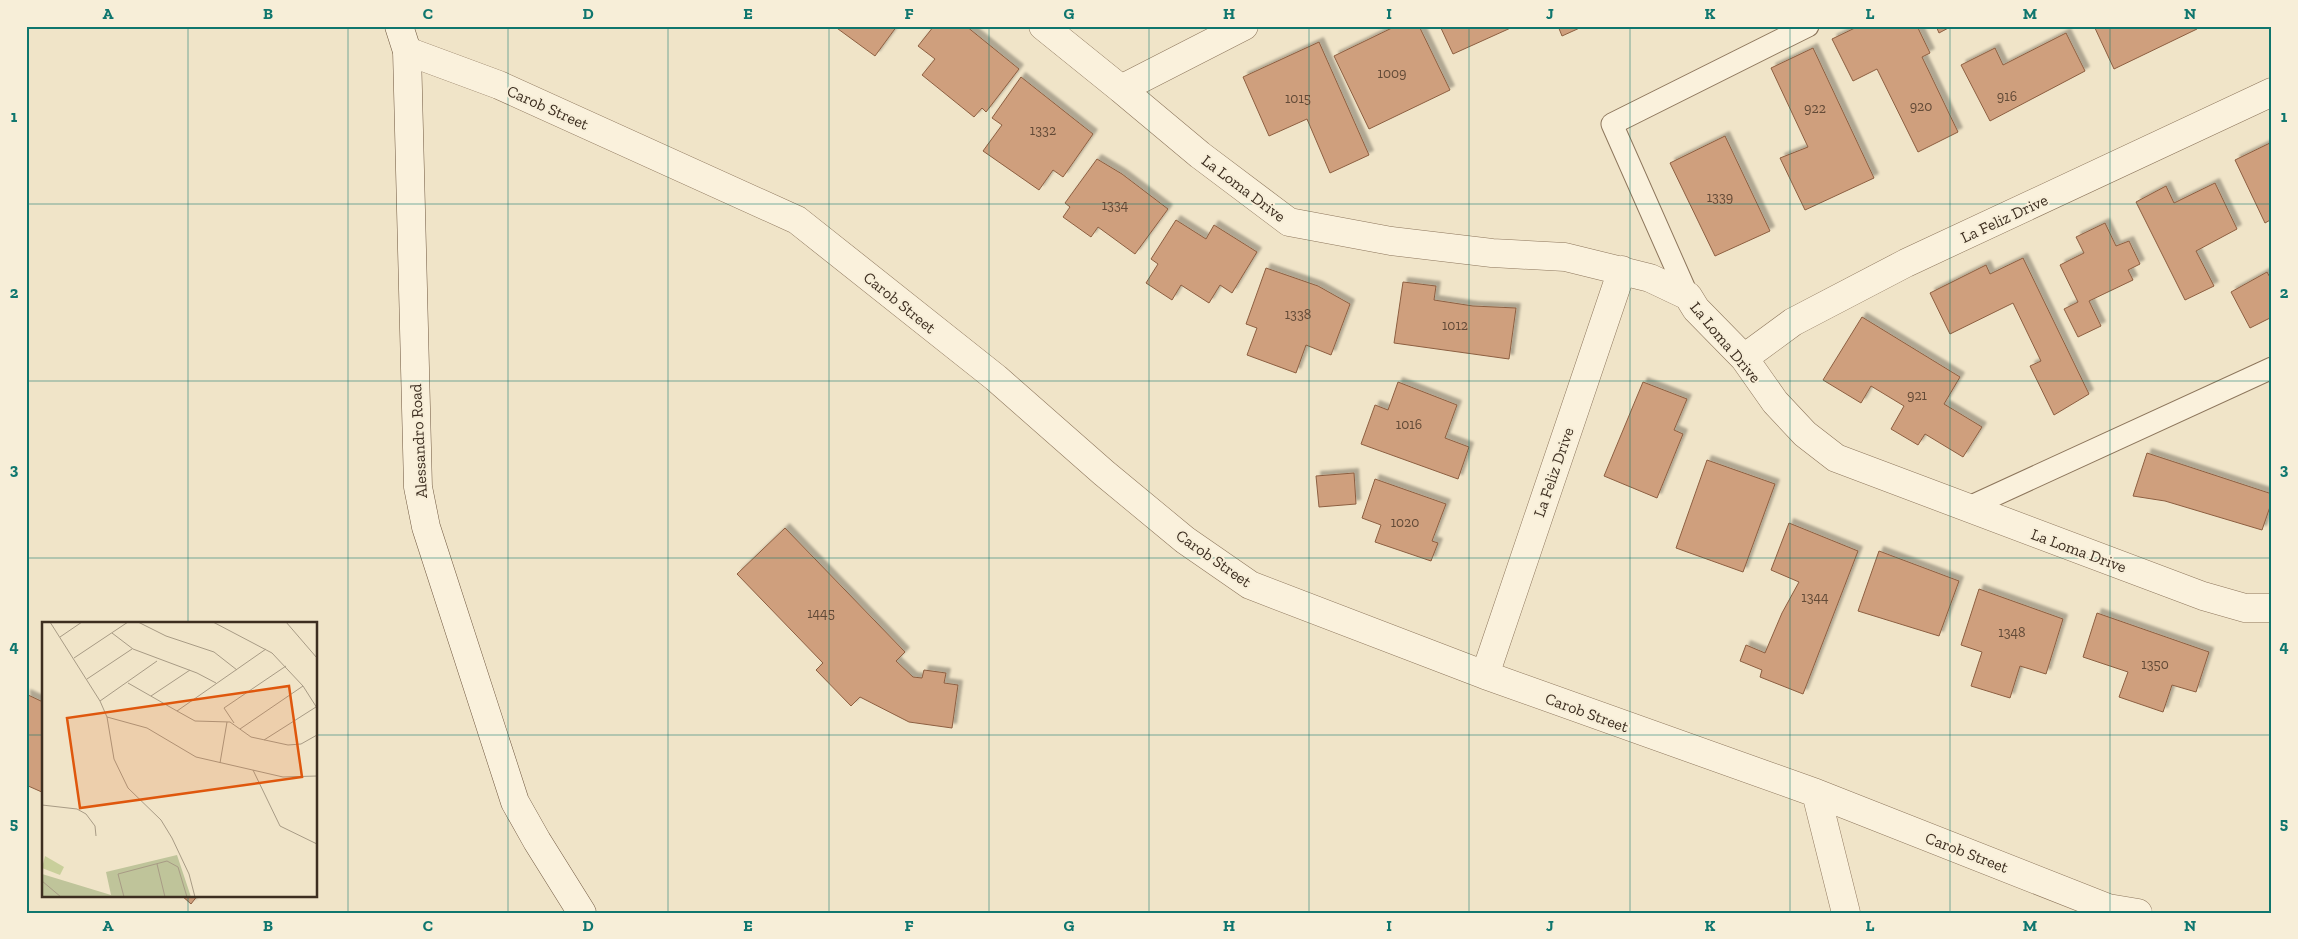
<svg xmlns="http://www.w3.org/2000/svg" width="2298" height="939" viewBox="0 0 2298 939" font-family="'Zilla Slab',serif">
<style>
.building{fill:#cf9f7d;stroke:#8d5f41;filter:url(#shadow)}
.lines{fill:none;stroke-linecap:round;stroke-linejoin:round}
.lane-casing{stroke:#8d765c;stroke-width:23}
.street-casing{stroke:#8d765c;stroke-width:29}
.secondary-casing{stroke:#6f573f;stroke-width:29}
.lane{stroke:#faf1dc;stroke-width:21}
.street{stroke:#faf1dc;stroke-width:28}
.secondary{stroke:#faf1dc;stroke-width:28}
.grid{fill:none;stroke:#0f766e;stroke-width:1;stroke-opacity:0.55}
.labels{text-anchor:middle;stroke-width:4;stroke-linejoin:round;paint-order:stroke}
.number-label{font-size:14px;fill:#624a37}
.street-label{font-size:16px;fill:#3d2e20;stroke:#f7eed8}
.inset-road{fill:none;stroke:#a89b85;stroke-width:1}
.view{fill:#df570d;fill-opacity:0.15;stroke:#df570d;stroke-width:2.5}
.inset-edge{fill:none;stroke:#3d2e20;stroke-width:2.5}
.neatline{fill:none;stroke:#0f766e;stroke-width:2}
.grid-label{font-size:16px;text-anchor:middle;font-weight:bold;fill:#0f766e}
</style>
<defs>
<filter id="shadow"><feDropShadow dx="4.5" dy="-4.5" stdDeviation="1" flood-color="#0004"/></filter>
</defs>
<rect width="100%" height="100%" fill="#f0e4c8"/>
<path class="building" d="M834 26H897L875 56Z
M934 26H966L1019 69 986 112 982 108 974 117 922 75 935 59 918 46Z
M1396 26H1419L1450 90 1369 129 1334 56Z
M1440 26H1515L1453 54Z
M1558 26H1584L1562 36Z
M1859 26H1917L1930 53 1922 57 1958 132 1918 152 1877 69 1853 81 1832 39Z
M1936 26H1952L1939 33Z
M2094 26H2196L2197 29 2114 69Z
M2066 33 2085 71 1990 121 1961 65 1995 48 2003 65Z
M1319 42 1369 155 1330 173 1307 119 1269 136 1243 77Z
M1813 48 1874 178 1805 210 1780 158 1808 147 1771 68Z
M1021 77 1093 134 1063 177 1053 170 1039 190 983 151 1002 125 992 118Z
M1725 136 1770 231 1715 256 1670 163Z
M2272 142V219L2265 223 2235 160Z
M1097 159 1122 174 1168 209 1135 254 1098 227 1091 237 1063 217 1070 207 1065 203Z
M2215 183 2237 229 2196 251 2214 286 2185 300 2136 202 2166 186 2174 203Z
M1176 220 1206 239 1214 225 1257 252 1232 293 1220 285 1209 303 1181 285 1172 300 1146 283 1158 264 1151 259Z
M2105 223 2116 246 2129 241 2140 264 2128 270 2133 280 2089 301 2101 326 2078 337 2064 309 2078 302 2060 265 2084 253 2076 237Z
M2023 258 2089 394 2054 415 2030 366 2041 361 2013 303 1950 334 1930 293 1986 265 1990 274Z
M1266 268 1318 286 1350 304 1331 355 1306 345 1296 373 1247 355 1257 328 1246 324Z
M2267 272 2272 281V317L2250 328 2231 292Z
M1403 282 1436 286 1434 300 1473 306 1516 308 1509 359 1394 343Z
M1862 317 1960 377 1944 404 1982 427 1963 457 1925 434 1918 445 1891 429 1904 406 1871 386 1861 403 1823 380Z
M1398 382 1457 405 1445 438 1469 447 1458 479 1361 444 1375 405 1388 410Z
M1643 382 1687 399 1674 430 1683 434 1657 498 1604 476Z
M2147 453 2272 494V501L2262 530 2165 501 2133 496Z
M1707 460 1775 484 1743 572 1676 548Z
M1354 473 1356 504 1319 507 1316 476Z
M1375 479 1446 504 1432 541 1438 543 1431 561 1375 542 1381 525 1362 518Z
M1789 523 1858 551 1803 694 1760 677 1762 670 1740 661 1746 645 1765 653 1782 613 1799 582 1771 570Z
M785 528 905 652 896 661 913 677 922 678 924 670 946 673 944 683 958 685 952 728 909 722 860 697 851 706 816 670 823 663 737 574Z
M1879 551 1959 581 1939 636 1858 611Z
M1979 589 2063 619 2046 674 2020 666 2010 698 1971 686 1982 652 1961 645Z
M2097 613 2209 652 2196 692 2172 685 2163 712 2119 697 2128 672 2083 657Z
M26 694 43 702 44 700V793L26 785Z
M181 895H198L191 904Z"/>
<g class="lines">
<defs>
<path id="lane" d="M1688 296 1612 124 1808 26
M1967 508 2272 368"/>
<path id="street" d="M1043 26 1121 89 1244 26
M407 51 499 85 797 220 996 378 1104 473 1185 540 1250 585 1485 675 1816 793 2108 908 2138 913
M1121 89 1200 155 1289 222 1391 241 1492 253 1565 257 1650 278 1688 296 1696 309 1744 358 1775 402 1805 434 1836 458 2203 596 2245 608H2272
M1744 358 1793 322 1906 263 2272 92
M1485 675 1622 270
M1816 793 1846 913"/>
<path id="secondary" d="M399 26 407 51 418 487 426 527 515 802 537 841 582 913"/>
</defs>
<use href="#lane" class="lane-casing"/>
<use href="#street" class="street-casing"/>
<use href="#secondary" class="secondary-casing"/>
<use href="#lane" class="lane"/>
<use href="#street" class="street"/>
<use href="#secondary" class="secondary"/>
</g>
<path class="grid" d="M188 26V623M348 26V913M508 26V913M668 26V913M829 26V913M989 26V913M1149 26V913M1309 26V913M1469 26V913M1630 26V913M1790 26V913M1950 26V913M2110 26V913M26 204H2272M26 381H2272M26 558H2272M26 735H44M316 735H2272M188 895V913"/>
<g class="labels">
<g class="number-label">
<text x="1392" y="78">1009</text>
<text x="2007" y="101">916</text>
<text x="1298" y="103">1015</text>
<text x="1921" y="111">920</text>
<text x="1815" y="113">922</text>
<text x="1043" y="135">1332</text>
<text x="1720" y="202">1339</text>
<text x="1115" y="210">1334</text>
<text x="1298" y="319">1338</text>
<text x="1455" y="330">1012</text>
<text x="1917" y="400">921</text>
<text x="1409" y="429">1016</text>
<text x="1405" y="527">1020</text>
<text x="1815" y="602">1344</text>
<text x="821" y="618">1445</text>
<text x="2012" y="637">1348</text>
<text x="2155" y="669">1350</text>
</g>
<g class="street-label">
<text transform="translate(548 107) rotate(24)" y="6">Carob Street</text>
<text transform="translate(1244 188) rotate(37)" y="6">La Loma Drive</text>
<text transform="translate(2004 218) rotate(-25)" y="6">La Feliz Drive</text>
<text transform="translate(900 302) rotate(39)" y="6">Carob Street</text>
<text transform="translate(1726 342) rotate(50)" y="6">La Loma Drive</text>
<text transform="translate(418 441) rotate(-93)" y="6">Alessandro Road</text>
<text transform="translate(1553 472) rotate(-71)" y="6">La Feliz Drive</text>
<text transform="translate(2079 550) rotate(20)" y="6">La Loma Drive</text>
<text transform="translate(1214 558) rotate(35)" y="6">Carob Street</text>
<text transform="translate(1587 712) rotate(20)" y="6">Carob Street</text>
<text transform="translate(1967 852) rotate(21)" y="6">Carob Street</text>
</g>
</g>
<g transform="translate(42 622)">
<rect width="275" height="275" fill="#f0e4c8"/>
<path d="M3 234 22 245 18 253 0 246Z" fill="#c9cf9b"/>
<path d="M135 233 149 275H0V252L69 273 64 250Z" fill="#bfc49a"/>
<path class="inset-road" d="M8 0 58 79 65 95 72 137 86 166 119 198 130 216 147 252 153 275M96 0 124 14 172 30 195 48M171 0 230 31 261 64 275 86M244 0 275 36M70 11 91 27 155 51 174 61M18 15 40 0M32 36 86 0M45 57 90 27M86 61 135 89 224 27M109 74 148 48M58 79 115 39M135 89 153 99 188 100 209 115 246 123 259 122 275 113M65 95 105 106 154 135 241 155 275 154M192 101 182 86 244 44M198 107 261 64M222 118 274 85M178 141 185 100M211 148 238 204 275 222M0 183 35 187 44 192 53 204 54 214M115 242 123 275M0 259 19 275M82 275 76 252 125 239 136 245 145 275"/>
<path class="view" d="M247 64 260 155 38 186 25 96Z"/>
<rect width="275" height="275" class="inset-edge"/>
</g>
<rect width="2298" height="939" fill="none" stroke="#f7eed8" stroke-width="55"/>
<rect x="28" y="28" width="2242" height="884" class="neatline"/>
<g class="grid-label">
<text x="108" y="19">A</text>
<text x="268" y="19">B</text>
<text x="428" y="19">C</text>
<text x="588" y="19">D</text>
<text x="748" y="19">E</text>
<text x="909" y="19">F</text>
<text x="1069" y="19">G</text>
<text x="1229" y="19">H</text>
<text x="1389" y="19">I</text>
<text x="1550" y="19">J</text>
<text x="1710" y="19">K</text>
<text x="1870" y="19">L</text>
<text x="2030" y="19">M</text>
<text x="2190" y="19">N</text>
<text x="14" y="122">1</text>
<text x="2284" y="122">1</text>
<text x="14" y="298">2</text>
<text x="2284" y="298">2</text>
<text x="14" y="475">3</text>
<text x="2284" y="475">3</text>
<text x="14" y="652">4</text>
<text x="2284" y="652">4</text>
<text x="14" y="829">5</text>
<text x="2284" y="829">5</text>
<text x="108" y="931">A</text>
<text x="268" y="931">B</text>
<text x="428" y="931">C</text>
<text x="588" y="931">D</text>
<text x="748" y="931">E</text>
<text x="909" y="931">F</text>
<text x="1069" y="931">G</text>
<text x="1229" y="931">H</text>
<text x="1389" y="931">I</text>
<text x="1550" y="931">J</text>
<text x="1710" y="931">K</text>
<text x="1870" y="931">L</text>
<text x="2030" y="931">M</text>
<text x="2190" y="931">N</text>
</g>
</svg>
